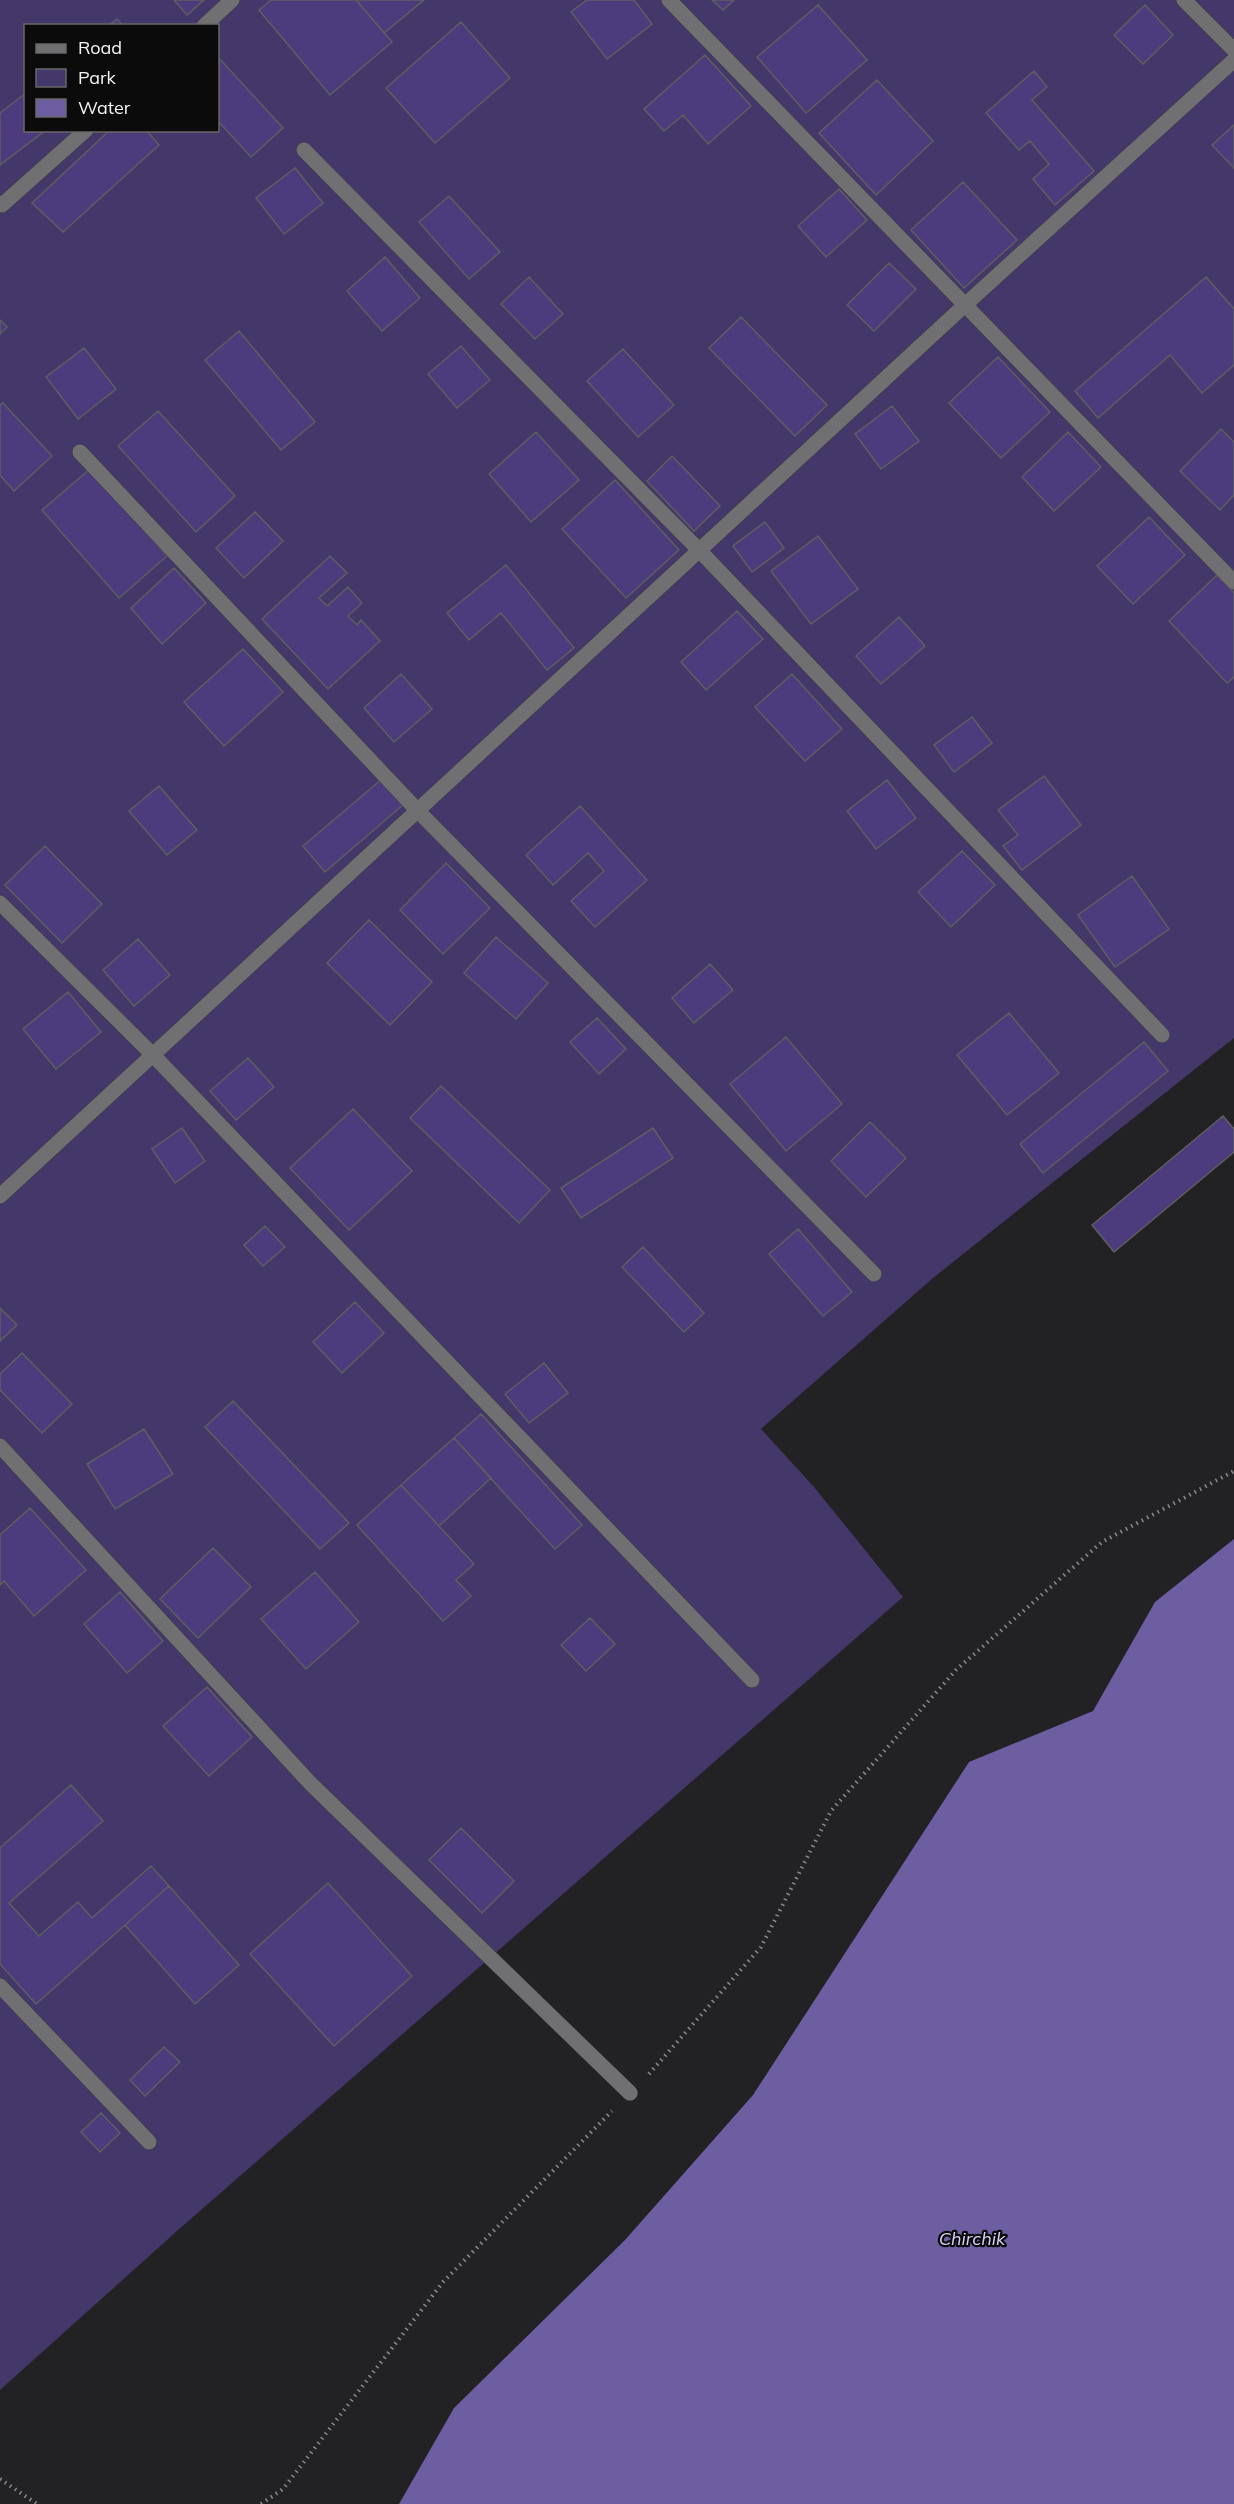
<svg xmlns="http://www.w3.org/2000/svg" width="1234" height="2504" viewBox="0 0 1234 2504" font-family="Mulish,sans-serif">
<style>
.green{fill:#44386a;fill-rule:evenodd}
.water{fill:#6d5da1}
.building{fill:#4d3c7d;stroke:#5e5e61;stroke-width:1.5}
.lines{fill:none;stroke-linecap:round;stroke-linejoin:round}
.minor-casing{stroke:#3e3e40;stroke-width:16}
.path{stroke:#8a898c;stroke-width:4;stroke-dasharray:1.5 4.5;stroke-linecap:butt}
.minor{stroke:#707073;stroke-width:15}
.labels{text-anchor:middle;stroke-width:4.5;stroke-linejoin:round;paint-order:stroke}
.water-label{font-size:18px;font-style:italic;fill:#dad4fb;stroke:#0b0b0c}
</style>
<rect width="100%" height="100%" fill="#222124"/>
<path class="green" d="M0 0H1234V1038L933 1278 761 1429 814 1487 903 1597 177 2231 0 2390ZM26 26H218V130H26Z"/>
<path class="water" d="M1234 1539V2504H399L454 2408 625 2240 753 2095 969 1762 1093 1711 1155 1602Z"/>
<path class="building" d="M174 0H204L187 15Z
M271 0H356L392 42 330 95 259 10Z
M356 0H424L384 33Z
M587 0H634L652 24 607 59 571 12Z
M712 0H734L723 10Z
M818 5 867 60 806 113 757 57Z
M1145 5 1173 35 1143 64 1114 35Z
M117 19 123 26H108Z
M461 22 510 78 435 143 386 88Z
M705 55 751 106 708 144 683 115 664 131 644 109Z
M218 57 283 128 251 157 218 121Z
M1034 71 1047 87 1032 100 1094 171 1055 205 1033 179 1049 164 1030 141 1019 150 986 113Z
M877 80 933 141 876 195 819 133Z
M26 93V130H46L0 165V113Z
M1234 125V168L1212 145Z
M110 130H146L159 145 63 232 32 203Z
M295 168 323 203 284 234 256 198Z
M963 182 1017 240 964 288 911 230Z
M839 189 867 220 826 257 798 226Z
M449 196 500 252 469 279 419 222Z
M385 257 420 298 382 331 347 291Z
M889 263 916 289 874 331 847 305Z
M529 277 563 314 535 339 501 304Z
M1206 277 1234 309V365L1202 393 1170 355 1098 418 1075 391Z
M741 317 827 405 795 436 709 348Z
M0 320 7 327 0 334Z
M239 331 315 422 281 450 205 360Z
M461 346 490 380 457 408 428 374Z
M84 348 116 389 78 419 46 377Z
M623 349 674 405 638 437 587 381Z
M998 357 1050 412 1001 458 949 403Z
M3 403 52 456 14 491 0 475V405Z
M892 406 919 441 881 469 855 434Z
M158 411 235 496 196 532 118 446Z
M1221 429 1234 442V495L1220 510 1180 471Z
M536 432 579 480 531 522 489 474Z
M1068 432 1101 467 1054 511 1022 477Z
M672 456 720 506 694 531 647 481Z
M90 469 167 556 119 598 42 510Z
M615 480 679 550 626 598 562 529Z
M255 512 283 541 244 578 216 548Z
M1149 517 1185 555 1133 604 1097 566Z
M765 522 784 548 752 572 733 546Z
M818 536 858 589 811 624 771 571Z
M330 556 347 573 319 598 327 606 348 587 362 603 348 616 357 625 361 620 380 641 328 689 262 619Z
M506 565 574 648 547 670 501 613 469 640 447 613Z
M174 568 206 603 162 644 131 608Z
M1217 575 1234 593V677L1227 683 1169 621Z
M737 611 763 639 706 690 681 662Z
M899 617 925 646 881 684 856 656Z
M243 649 283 692 224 746 184 702Z
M401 674 432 709 394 742 364 708Z
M792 674 842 729 805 761 755 707Z
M972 717 992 743 954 772 934 745Z
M1044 776 1081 825 1022 870 1003 846 1018 835 998 810Z
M382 779 404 804 325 872 303 846Z
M887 780 916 818 876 849 847 811Z
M159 786 197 830 167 855 129 811Z
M580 806 647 880 595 927 571 901 604 871 588 853 553 885 526 855Z
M45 846 102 904 62 943 5 885Z
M962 851 995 885 951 927 918 892Z
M446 863 490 908 443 954 400 910Z
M1132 876 1169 929 1115 967 1078 915Z
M369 920 432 982 390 1025 327 963Z
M496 937 548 983 516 1019 464 973Z
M138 939 170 975 134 1006 103 970Z
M710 964 733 990 694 1023 672 998Z
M68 992 101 1032 56 1069 23 1029Z
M1009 1013 1059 1073 1007 1115 957 1055Z
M597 1018 626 1049 599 1074 570 1042Z
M786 1037 842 1104 786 1151 730 1084Z
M1144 1042 1168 1071 1043 1173 1020 1144Z
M248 1058 274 1087 236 1120 210 1091Z
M441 1086 550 1190 519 1223 410 1118Z
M353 1109 412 1171 349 1230 290 1168Z
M1223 1116 1234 1129V1152L1114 1252 1092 1225Z
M870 1122 906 1158 866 1197 831 1161Z
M182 1128 205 1161 175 1183 152 1149Z
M653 1128 673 1158 581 1218 561 1188Z
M265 1226 285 1247 263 1266 244 1245Z
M798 1229 852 1292 823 1316 769 1254Z
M643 1247 704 1313 684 1332 622 1267Z
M355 1302 384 1333 342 1373 313 1342Z
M0 1308 17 1325 0 1341Z
M22 1353 72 1404 42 1433 0 1390V1374Z
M544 1363 568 1393 529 1423 505 1394Z
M233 1401 349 1523 320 1549 205 1427Z
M481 1414 582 1525 555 1549 454 1438Z
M144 1429 173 1474 115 1509 87 1464Z
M454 1438 491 1478 439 1526 401 1485Z
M401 1485 474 1564 456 1580 471 1596 443 1621 357 1525Z
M30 1508 86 1570 34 1616 4 1581 0 1585V1535Z
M213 1548 251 1587 198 1638 160 1599Z
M315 1572 359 1622 306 1669 261 1619Z
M120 1592 163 1641 127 1673 84 1624Z
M590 1618 615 1644 586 1671 561 1645Z
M207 1687 252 1737 209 1776 163 1726Z
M71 1785 103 1821 9 1903 39 1936 78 1902 92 1918 151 1866 169 1886 36 2004 0 1964V1848Z
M461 1828 514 1881 482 1913 429 1860Z
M328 1883 412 1976 334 2046 250 1954Z
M169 1886 239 1965 195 2004 125 1925Z
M164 2047 180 2062 145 2096 130 2080Z
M101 2113 120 2133 100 2152 81 2132Z"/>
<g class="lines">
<defs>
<path id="minor" d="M669 0 1234 582
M1184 0 1234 50
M204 26 232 0
M304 150 699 550 1162 1035
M0 204 2 205 86 130
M80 452 417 810 874 1274
M0 903 152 1054 752 1680
M0 1196 966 304 1234 60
M0 1446 310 1783 630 2093
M0 1986 149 2142"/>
</defs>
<use href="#minor" class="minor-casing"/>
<path class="path" d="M649 2074 761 1947 831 1811 956 1670 1102 1542 1234 1471
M0 2479 37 2504
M261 2504 283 2489 443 2282 612 2111"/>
<use href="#minor" class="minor"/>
</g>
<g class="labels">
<g class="water-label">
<text x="972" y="2245">Chirchik</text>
</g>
</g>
<rect x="24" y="24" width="195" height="108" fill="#0b0b0c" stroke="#686869" stroke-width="1.5"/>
<rect x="36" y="44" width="30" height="9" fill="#707073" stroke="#686869" stroke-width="1.5"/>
<text x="78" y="54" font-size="18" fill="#f3f3f5">Road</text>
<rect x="36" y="69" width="30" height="18" fill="#44386a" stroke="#686869" stroke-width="1.5"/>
<text x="78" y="84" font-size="18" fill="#f3f3f5">Park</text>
<rect x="36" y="99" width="30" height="18" fill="#6d5da1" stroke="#686869" stroke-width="1.5"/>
<text x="78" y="114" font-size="18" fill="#f3f3f5">Water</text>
</svg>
